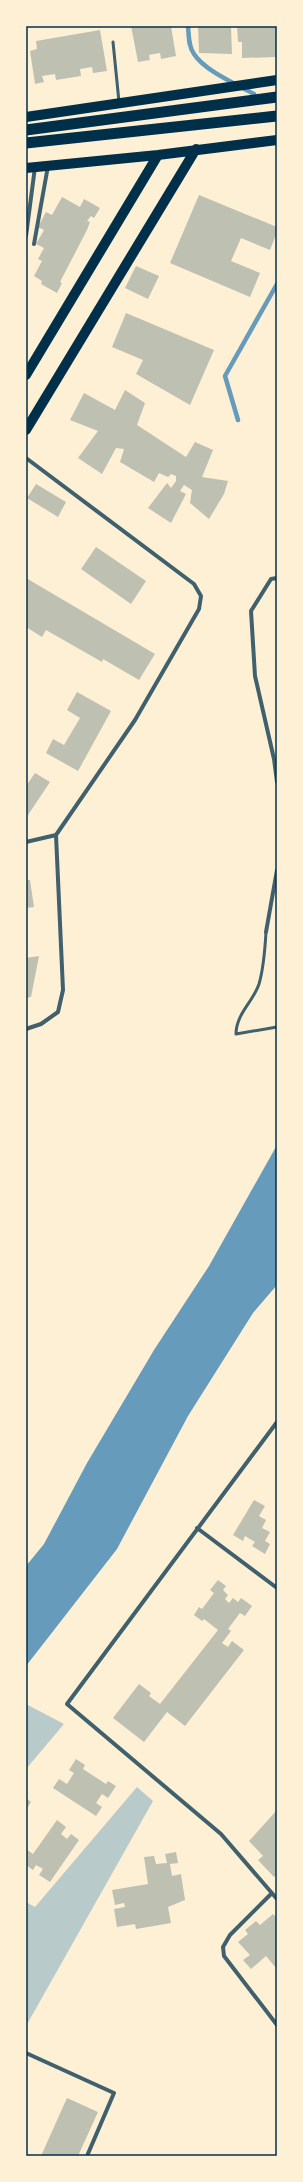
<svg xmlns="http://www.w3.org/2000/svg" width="303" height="2182" viewBox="0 0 303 2182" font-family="Spectral,serif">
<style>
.green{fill:#b9caca}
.water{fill:#669bbc}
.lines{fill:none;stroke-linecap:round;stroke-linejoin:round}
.stream{stroke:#669bbc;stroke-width:4.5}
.building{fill:#bec0b2}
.service{stroke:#3f606c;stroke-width:3}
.minor{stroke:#3f606c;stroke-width:4}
.primary{stroke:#003049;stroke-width:10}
.trunk{stroke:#003049;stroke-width:11}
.neatline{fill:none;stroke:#003049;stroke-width:1.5}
</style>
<rect width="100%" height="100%" fill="#fdf0d5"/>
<path class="green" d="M26 1704 64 1724 26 1769Z
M137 1787 153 1801 26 2026V1902L35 1907Z"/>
<path class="water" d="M277 1145V1285L253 1313 188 1416 117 1549 26 1666V1566L44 1544 87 1463 154 1350 209 1266Z"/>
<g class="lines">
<path class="stream" d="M188 26C189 35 188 46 194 54 205 71 236 84 254 94
M238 420 225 376 277 284"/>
</g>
<path class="building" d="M131 26H171L176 56 161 59 160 53 149 55 150 60 138 62Z
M198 26H231L232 54 199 53Z
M237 26H277V57L242 58V42H238Z
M100 30 107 71 93 73 92 67 80 69 81 76 56 80 55 74 42 76 44 82 35 84 30 51 37 49 36 41Z
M199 195 277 227V232L270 250 241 238 231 261 260 273 250 297 170 263Z
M62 197 80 207 84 199 100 208 94 218 91 216 87 221 90 222 87 230 60 282 62 283 57 293 41 284 42 281 34 276 42 261 38 259 44 248 36 244 44 230 38 227 46 212 52 215Z
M136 266 159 276 148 299 125 288Z
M126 313 214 350 190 405 136 374 143 360 112 347Z
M125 390 145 403 137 425 186 457 195 442 213 450 202 477 228 481 224 494 209 519 190 503 192 490 184 485 180 491 186 494 171 523 148 508 167 483 171 488 176 481V476L171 474 168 477 159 473 154 482 120 462 124 449 116 448 102 474 78 458 98 431 70 420 84 393 115 410Z
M36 484 66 502 58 517 27 498Z
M96 547 146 581 131 604 81 569Z
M26 578 155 654 139 680 103 659 102 662 46 630 42 637 26 627Z
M77 692 111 711 78 771 46 753 53 739 64 745 80 718 67 710Z
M35 773 50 782 26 818V786Z
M26 880H30L34 907 26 908Z
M39 956 31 997 26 998V958Z
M254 1500 265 1506 259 1516 266 1520 262 1528 270 1532 265 1541 270 1544 265 1554 252 1546 255 1542 245 1536 243 1541 233 1535Z
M218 1580 226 1586 223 1590 228 1595 225 1599 229 1603 233 1598 238 1602 241 1598 252 1606 245 1616 240 1613 228 1629 231 1631 222 1643 228 1647 232 1641 244 1650 185 1726 167 1712 144 1742 113 1718 139 1684 151 1693 149 1696 160 1704 218 1630 204 1619 202 1621 194 1615 199 1607 202 1609 214 1593 210 1590Z
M76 1759 85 1765 83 1769 106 1784 108 1781 116 1786 108 1798 102 1794 96 1803 102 1807 96 1816 53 1788 59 1779 67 1784 74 1773 69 1770Z
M26 1798 31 1802 26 1810Z
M277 1810V1875L274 1877 258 1860 263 1856 249 1841Z
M57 1820 66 1827 61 1834 67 1839 71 1834 79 1840 50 1882 39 1875 43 1869 36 1865 33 1870 26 1865V1849L33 1854Z
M176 1852 178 1863 170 1864 172 1876 181 1874 185 1900 168 1907 171 1923 136 1929 135 1924 117 1927 114 1909 125 1907 124 1903 115 1905 112 1890 148 1884 144 1857 154 1856 156 1864 167 1863 165 1854Z
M273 1914 277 1918V1969L266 1956 251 1969 243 1960 250 1955 238 1942 248 1934 245 1930 256 1921 260 1925Z
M67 2098 98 2112 78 2156H41Z"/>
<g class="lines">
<path class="service" d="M113 42 119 102
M266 932C265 949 264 967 259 984 253 1002 236 1014 236 1034L277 1027"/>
<path class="minor" d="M26 236 35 167
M34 244 48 166
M26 458 194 584 201 596 199 609 135 720 56 835 63 990 58 1012 41 1024 26 1029
M277 578 271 579 251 611 255 676 274 759 277 782
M26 842 56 835
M266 932 277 870
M277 1422 67 1704 221 1834 277 1899
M197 1528 277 1588
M272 1893 230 1935 223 1947 224 1956 277 2025
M26 2053 114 2093 87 2156"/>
<path class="primary" d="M26 117 277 80
M26 168 158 155 277 140
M26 375 158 155
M26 430 196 149"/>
<path class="trunk" d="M26 130 277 97
M26 143 277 116"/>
</g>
<rect width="303" height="2182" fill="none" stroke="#fdf0d5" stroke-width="54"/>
<rect x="27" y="27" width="249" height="2128" class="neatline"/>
</svg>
